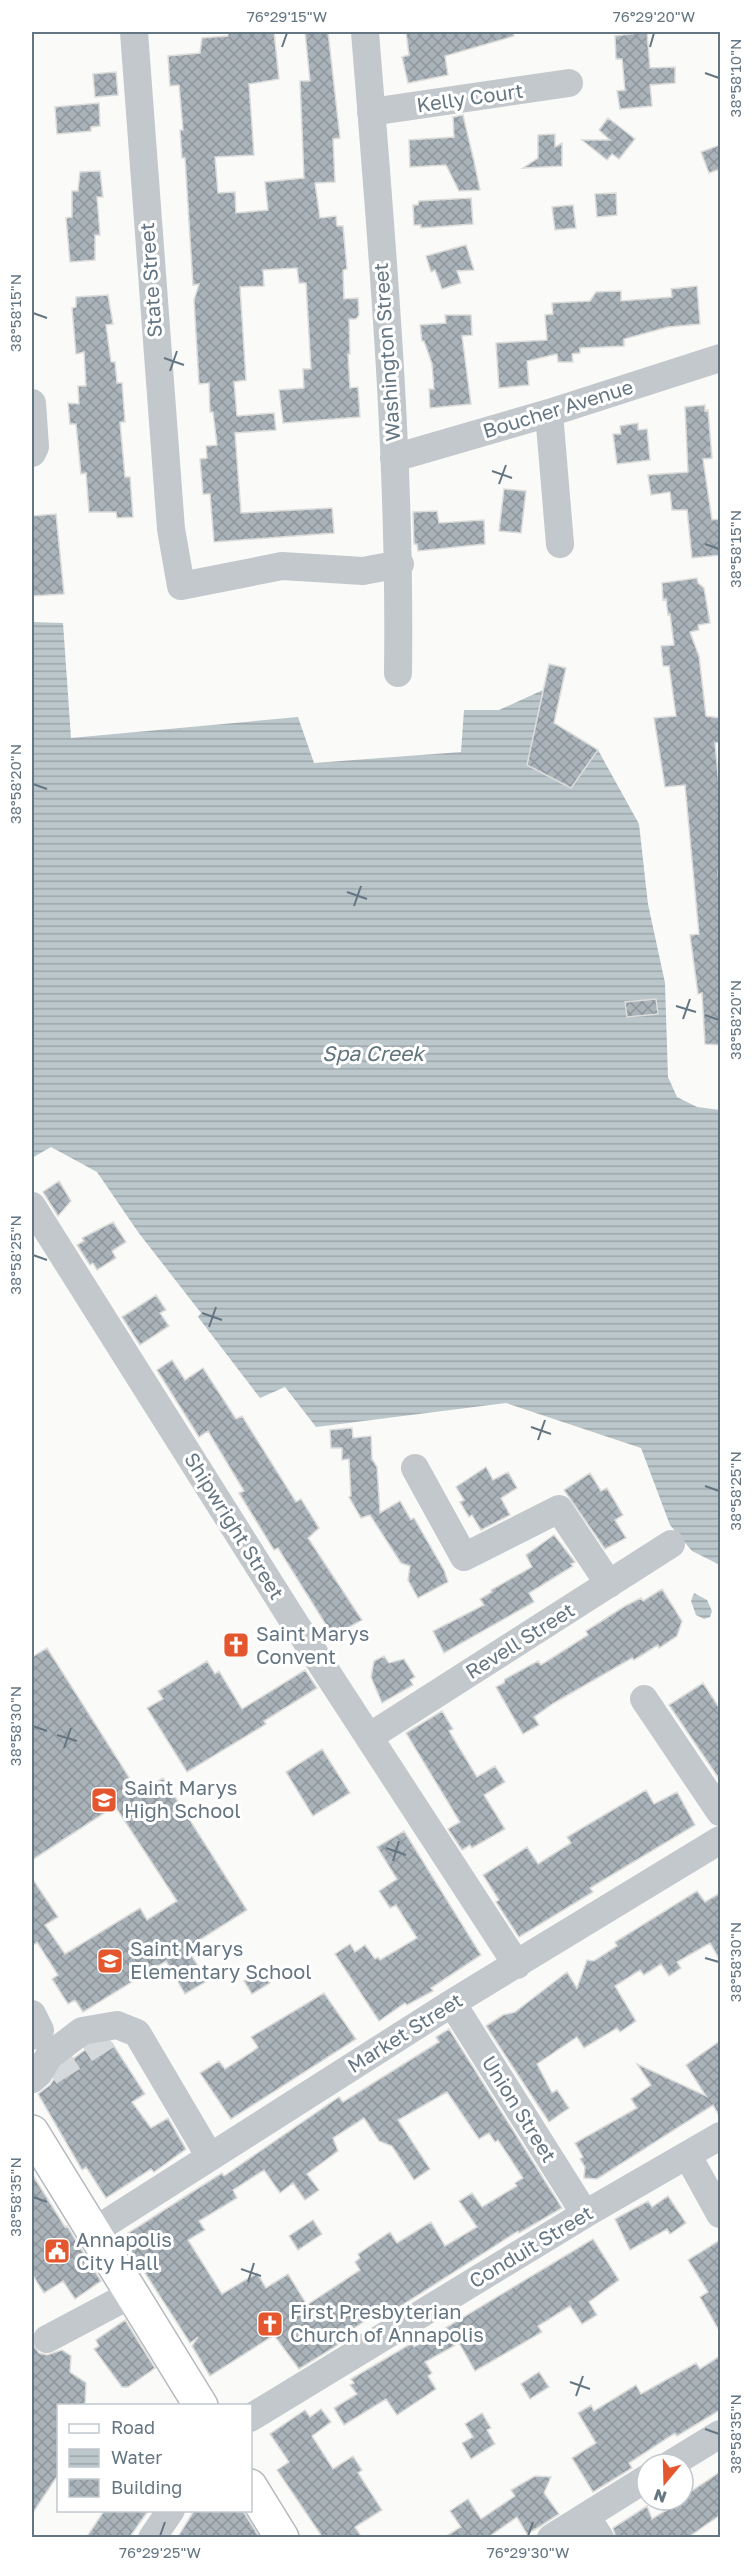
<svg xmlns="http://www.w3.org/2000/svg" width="752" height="2569" viewBox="0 0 752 2569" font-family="'Golos Text',sans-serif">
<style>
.water{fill:url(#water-rules)}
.building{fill:url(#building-cross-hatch);stroke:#dcdcda;stroke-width:1.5;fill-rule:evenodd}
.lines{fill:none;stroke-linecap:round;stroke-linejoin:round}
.minor-tunnel{stroke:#d5d9db;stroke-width:28;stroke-dasharray:28 14;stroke-linecap:butt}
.major-casing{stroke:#b5babe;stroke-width:36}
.minor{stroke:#c3c8cc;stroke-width:28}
.major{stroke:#fff;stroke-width:33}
.ticks{fill:none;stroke:#657683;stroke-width:2}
.labels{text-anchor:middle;stroke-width:6;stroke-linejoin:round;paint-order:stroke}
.street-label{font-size:20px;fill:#657683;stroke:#fff}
.poi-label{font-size:20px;fill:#657683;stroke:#fff;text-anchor:start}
.water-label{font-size:21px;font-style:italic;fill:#60757c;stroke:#fff}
.neatline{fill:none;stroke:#657683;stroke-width:2}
.ticks-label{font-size:15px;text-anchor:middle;fill:#657683}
</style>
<defs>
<pattern id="water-rules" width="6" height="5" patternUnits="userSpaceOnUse" patternTransform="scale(1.5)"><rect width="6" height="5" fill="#bbc7cb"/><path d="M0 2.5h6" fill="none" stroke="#9ca6aa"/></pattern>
<pattern id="building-cross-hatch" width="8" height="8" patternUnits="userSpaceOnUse" patternTransform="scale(1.5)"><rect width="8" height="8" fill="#aab3b9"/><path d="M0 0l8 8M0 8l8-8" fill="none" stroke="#8e969c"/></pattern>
</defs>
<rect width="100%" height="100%" fill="#fafaf8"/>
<path class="water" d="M32 622 63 623 71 738 298 717 314 763 461 752 464 710H499L543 690 527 765 571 787 598 750 639 824 648 904 665 983 668 1077 677 1097 697 1107 720 1110V1565L692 1551 670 1525 641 1448 506 1403 316 1427 285 1387 260 1398 198 1317 201 1313 138 1232 97 1172 51 1147 32 1158Z
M694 1593 707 1600 712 1611 710 1617 704 1619 696 1615 691 1601Z"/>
<path class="building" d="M228 32H274L279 79 249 84 254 155 215 157 218 193 235 192 236 213 268 210 265 182 304 178 300 81H310L305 32H328L340 138 333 139 335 182 315 183 320 218 336 216 337 226H343L347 269 343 270 344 299 358 298 359 315 356 319H349L350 354H348L350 388 358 387 360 417 283 423 279 390 304 388 303 369H311L306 283H299L297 268 263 270 264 286 240 287 246 380 234 382 237 416 274 413 276 430 235 433 241 513 332 508 334 533 214 542 210 494H203L200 459 207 458 206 446 217 445 213 412H210L209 383 199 384 194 300 199 284 193 285 185 158H182L180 130H183L179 85 170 86 168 56 200 53 202 38 228 36Z
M406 32H513L514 36 445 56 448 75 408 83 402 57 409 55Z
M647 32 650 68 675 67V83L650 85 652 106 620 109 617 91 625 90 622 59H616L615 36Z
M116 72 118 95 95 97 93 74Z
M99 103 100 126 91 127V131L57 134 55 107Z
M463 115 474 161 480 190 459 191 446 165 410 167 409 140 454 137 453 117Z
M608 118 635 139 619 159 612 154 607 160 582 140H610L599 130Z
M555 134V147L562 143V166L523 168 538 158V135Z
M720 145V169L709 173 701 152Z
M100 171 103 197H97L100 235H95V260L70 262 66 218 72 217V191H78L80 172Z
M616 193 617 215 597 217 595 194Z
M471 198 473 224 421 228V225H414L413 205H418L419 201Z
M573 205 576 228 555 230 552 207Z
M466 245 474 270 457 271 461 283 442 289 435 270 431 272 426 256Z
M697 286 700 324 668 327 624 339V346L580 348V353L572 354 573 362H558L557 354 527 361 529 385 499 388 496 343 547 340 545 315 553 314 552 303 590 301 596 292 621 291V301L672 297 671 289Z
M108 295 113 324 106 325 111 362H115L117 383H122L125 422H120L125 477H130L133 517 117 518 116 512H89L86 473 81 474 76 424H70L68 403 79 404 78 386H86L84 352 76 354 72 308 76 307V297Z
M445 315H471L472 335 462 336 471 404 430 408 429 389H434L432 364 424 341H422L420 325 446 323Z
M705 405V411L708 410 712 458 703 459 712 520 720 519V555L692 558 687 510H672L670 492 651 495 648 475 688 472 685 407Z
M638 423V430L647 429 650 460 617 464 613 434H621L620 426Z
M504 489 526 491 521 533 499 531Z
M437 511 439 523 484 520 485 544 418 551 417 544H414L413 512Z
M56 514 64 594 32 596V516Z
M697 578 698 583 704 588 710 623 698 625 699 630 690 632 699 656 706 716 720 718V742L715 743 720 795V871L718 872 720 888V1045L705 1044 702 993 698 994 690 935 699 934 685 785 665 787 654 718 676 716 669 666H663L661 646 674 645 670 614 668 615 666 599 663 600 662 583Z
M549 664 566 668 554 723 598 750 571 788 527 765Z
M656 999 658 1014 627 1017 625 1002Z
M59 1181 71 1201 58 1216 43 1192Z
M113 1222 126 1242 112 1251 116 1258 97 1270 93 1263 90 1265 77 1245 84 1241 82 1238Z
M156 1295 166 1310 160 1313 169 1326 140 1345 122 1317Z
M172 1360 185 1380 203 1368 236 1419 242 1416 296 1502 301 1499 319 1528 308 1538 362 1620 333 1636 278 1548 274 1550 250 1511 239 1493 244 1491 208 1431 199 1437 172 1394 157 1370Z
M352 1428 353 1438 371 1436 372 1459 377 1467 380 1513 400 1501 411 1520 414 1518 444 1570 448 1582 418 1598 408 1580 410 1566 401 1563 370 1515 361 1518 349 1497 351 1496 349 1459 342 1460V1448H331L330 1430Z
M486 1467 493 1480 508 1472 517 1488 501 1498 510 1515 481 1530 472 1515 469 1517 460 1502 464 1500 456 1487Z
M590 1473 601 1491 607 1488 623 1515 615 1520 626 1538 605 1549 564 1490Z
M554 1535 575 1562 571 1564 573 1566 529 1593 534 1602 444 1653 433 1631 484 1605 480 1599 492 1592 491 1590 532 1567 526 1555Z
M662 1589 682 1621 677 1636 659 1648 658 1645 634 1660 632 1658 554 1703 534 1717 539 1725 523 1734 496 1687 504 1683 505 1679 538 1661 541 1665 588 1635 586 1631 625 1606 641 1598 643 1601Z
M47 1648 139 1793 163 1778 247 1910 187 1948 207 1981 185 1994 166 1961 83 2012 75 2000 68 2004 52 1979 58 1975 37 1942 32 1946V1878L58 1917 45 1925 65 1954 140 1908 147 1920 177 1901 115 1806 32 1860V1657Z
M384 1656 389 1663 404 1659 415 1677 410 1680 413 1685 382 1703 371 1677 374 1661Z
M207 1661 215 1674 219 1671 242 1709 305 1670 317 1688 264 1721 266 1724 187 1772 147 1708 163 1699 158 1691Z
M703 1683 720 1709V1780L669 1705Z
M442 1711 453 1729 449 1731 477 1777 495 1766 505 1782 484 1795 505 1829 472 1848 470 1845 462 1850 448 1829 460 1822 406 1733Z
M322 1749 350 1793 313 1816 286 1772Z
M646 1790 654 1804 677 1792 695 1825 590 1888 593 1892 519 1937 496 1902 499 1900 483 1875 527 1847 538 1864 571 1843 567 1837Z
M404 1831 481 1955 431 1988 433 1991 407 2005 405 2003 379 2021 335 1954 350 1944 355 1952 365 1945 375 1959 378 1957 380 1960 417 1938 396 1905 390 1908 379 1891 397 1879 377 1847Z
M697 1891 705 1902 720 1893V1960L710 1943 677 1962 681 1968 669 1976 661 1964 644 1975 640 1970 615 1986 636 2021 620 2032 617 2028 584 2048 577 2037 537 2064 552 2093 557 2090 569 2108 549 2122 486 2026 503 2015 515 2012 567 1972 577 1988 587 1960 594 1961 617 1946 615 1942Z
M261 1970 270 1983 252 1994 244 1981Z
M324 1993 356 2039 231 2119 200 2073 219 2061 225 2069 252 2052 258 2047 251 2037Z
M449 2029 562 2208 519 2233 518 2231 390 2313 385 2307 353 2329 355 2332 333 2348 299 2369 274 2335 210 2376 192 2346 198 2337 190 2343 122 2237 200 2187 222 2173 224 2176 339 2097 343 2102 426 2050 439 2042 436 2037ZM447 2092 479 2139 489 2133 495 2142 498 2140 523 2178 515 2183 517 2186 482 2207 472 2193 459 2201 477 2227 445 2246 431 2222 397 2243 390 2232 358 2254 360 2258 355 2262 360 2270 307 2305 288 2274 266 2288 257 2273 222 2294 188 2240 205 2230 199 2221 237 2198 233 2190 264 2170 280 2193 293 2183 305 2200 319 2190 307 2174 338 2151 333 2138 364 2118 379 2141 392 2146 414 2180 430 2169 398 2120Z
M720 2041V2117L713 2105 597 2179 584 2178 585 2167 580 2159 583 2157 575 2143 637 2108 631 2099 651 2085 637 2064 706 2096 686 2065Z
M112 2043 145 2094 132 2102 151 2128 168 2118 186 2149 154 2172 151 2169 106 2198 86 2167 82 2170 38 2094 50 2085 62 2067 89 2047Z
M32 2174 65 2227 67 2226 101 2281 75 2299 63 2281 44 2293 32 2274Z
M668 2196 686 2223 670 2234 667 2229 630 2250 615 2219 648 2201 652 2207Z
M313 2220 322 2234 298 2250 289 2236Z
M593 2239 619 2280 589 2302 597 2315 582 2324 570 2306 538 2326 542 2332 475 2371 459 2343 425 2362 432 2373 428 2376 436 2389 397 2415 386 2399 344 2425 334 2408 357 2394 350 2385 354 2383 351 2379 412 2343 414 2347Z
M720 2240V2332L700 2297 708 2292 688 2260Z
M125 2320 155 2368 128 2387H122L94 2349 99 2346 96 2340Z
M32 2343 39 2353 47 2355 62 2350 71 2356 70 2372 86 2383 85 2406H58V2475L32 2514Z
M720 2356V2410L677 2436 675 2433 629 2463 632 2468 593 2492 572 2458 596 2443 578 2413 591 2405 594 2411 636 2385 641 2394 696 2363 700 2369Z
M539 2372 549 2387 530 2399 521 2384Z
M321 2409 331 2422 312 2436 333 2469 353 2456 362 2470 358 2473 382 2510 355 2527 362 2538H323L277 2470 289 2462 270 2434 305 2410 310 2417Z
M482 2413 491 2428 487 2430 495 2444 471 2459 462 2443 473 2437 465 2424Z
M720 2472V2515L687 2538H616L613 2528 647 2506 652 2519 683 2500V2497Z
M535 2476 551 2477 544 2493 559 2514 539 2527 527 2534 517 2517 487 2538H443L461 2527 450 2511 468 2499 481 2519 515 2496 511 2490Z
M104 2511H148L129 2538H86Z
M194 2511H243L260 2538H177Z"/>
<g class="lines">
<path class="minor-tunnel" d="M49 2072 107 2035"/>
<defs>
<path id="major" d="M32 2132 201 2406
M250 2486 282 2538"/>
</defs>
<use href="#major" class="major-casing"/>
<path class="minor" d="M134 32 171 529 181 586 282 566 363 571 400 564
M365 32C382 245 401 459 398 673
M371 112 569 83
M32 403 35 447 32 453
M549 413 560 544
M394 458 549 413 720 358
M32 1206 294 1622 517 1965
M415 1468 464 1557 559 1509 609 1584
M644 1699 720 1812
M369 1737 671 1544
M452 2003 585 2214
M32 2014 40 2030 32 2036
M32 2079 39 2073 49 2056 82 2031 117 2025 137 2033 210 2157
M688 2156 720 2214
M94 2231 452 2003 720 1840
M47 2339 132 2294
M250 2418 585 2214 720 2136
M671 2464 720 2434
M586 2516 600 2538
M152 2538 171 2510
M551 2538 647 2478"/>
<use href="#major" class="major"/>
</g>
<path class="ticks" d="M282 47 287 33M650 47 654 33M705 73 719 78M33 313 47 318M164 358 184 365M170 371 177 351M492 471 512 478M499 484 506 465M705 544 719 549M33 784 47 789M347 892 367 899M354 906 361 886M676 1006 696 1012M705 1015 719 1020M683 1019 690 999M33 1255 47 1260M202 1313 222 1320M209 1327 216 1307M531 1427 551 1434M538 1440 545 1420M705 1486 719 1491M33 1726 47 1731M57 1735 77 1741M64 1748 71 1728M386 1848 406 1855M393 1861 399 1841M705 1958 719 1962M33 2197 47 2202M241 2269 261 2276M248 2282 254 2263M570 2382 590 2389M576 2396 583 2376M705 2429 719 2434M160 2536 165 2522M528 2536 533 2522"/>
<defs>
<symbol id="church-square" viewBox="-11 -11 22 22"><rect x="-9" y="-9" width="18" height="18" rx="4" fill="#e4572e" stroke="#fff"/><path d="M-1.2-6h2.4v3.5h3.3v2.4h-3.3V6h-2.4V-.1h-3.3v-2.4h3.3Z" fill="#fff"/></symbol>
<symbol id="school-square" viewBox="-11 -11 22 22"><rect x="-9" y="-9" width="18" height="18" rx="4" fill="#e4572e" stroke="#fff"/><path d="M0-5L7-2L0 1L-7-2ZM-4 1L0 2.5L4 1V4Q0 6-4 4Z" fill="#fff"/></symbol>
<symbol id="civic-square" viewBox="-11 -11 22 22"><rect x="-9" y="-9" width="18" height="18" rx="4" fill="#e4572e" stroke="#fff"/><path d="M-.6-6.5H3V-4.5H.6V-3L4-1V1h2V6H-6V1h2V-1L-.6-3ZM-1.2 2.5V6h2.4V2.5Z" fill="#fff"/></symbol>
</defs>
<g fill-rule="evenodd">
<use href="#church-square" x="221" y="1630" width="30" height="30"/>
<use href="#school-square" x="89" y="1785" width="30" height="30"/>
<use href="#school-square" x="95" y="1946" width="30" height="30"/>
<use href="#civic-square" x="42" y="2236" width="30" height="30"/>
<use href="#church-square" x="255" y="2309" width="30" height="30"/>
</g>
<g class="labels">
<g class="street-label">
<text transform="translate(470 98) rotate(-8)" y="7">Kelly Court</text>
<text transform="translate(151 280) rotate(-94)" y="7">State Street</text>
<text transform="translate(387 352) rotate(-94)" y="7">Washington Street</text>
<text transform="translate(558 409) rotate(-17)" y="7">Boucher Avenue</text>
<text transform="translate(234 1526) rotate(58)" y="7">Shipwright Street</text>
<text transform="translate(520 1641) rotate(-32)" y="7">Revell Street</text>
<text transform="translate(405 2033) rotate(-32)" y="7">Market Street</text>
<text transform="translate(519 2109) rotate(58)" y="7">Union Street</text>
<text transform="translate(531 2247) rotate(-31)" y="7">Conduit Street</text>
</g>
<g class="poi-label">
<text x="256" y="1641">Saint Marys<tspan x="256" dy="23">Convent</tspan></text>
<text x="124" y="1795">Saint Marys<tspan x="124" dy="23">High School</tspan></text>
<text x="130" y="1956">Saint Marys<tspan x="130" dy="23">Elementary School</tspan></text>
<text x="76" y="2247">Annapolis<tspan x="76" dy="23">City Hall</tspan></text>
<text x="290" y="2319">First Presbyterian<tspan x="290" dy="23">Church of Annapolis</tspan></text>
</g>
<g class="water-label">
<text x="373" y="1061">Spa Creek</text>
</g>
</g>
<rect width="752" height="2569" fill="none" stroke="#ffffff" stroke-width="66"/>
<rect x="57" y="2404" width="195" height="108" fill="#ffffff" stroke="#c1c8cd" stroke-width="1.5"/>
<rect x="69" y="2424" width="30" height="9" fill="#ffffff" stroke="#c1c8cd" stroke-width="1.5"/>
<text x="111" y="2434" font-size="18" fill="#657683">Road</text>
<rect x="69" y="2449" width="30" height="18" fill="url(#water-rules)" stroke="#c1c8cd" stroke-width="1.5"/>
<text x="111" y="2464" font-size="18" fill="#657683">Water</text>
<rect x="69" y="2479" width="30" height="18" fill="url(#building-cross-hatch)" stroke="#c1c8cd" stroke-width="1.5"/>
<text x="111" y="2494" font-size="18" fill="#657683">Building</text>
<g transform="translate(665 2482) rotate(199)"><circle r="28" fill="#ffffff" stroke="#c1c8cd" stroke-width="1.5"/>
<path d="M0-4.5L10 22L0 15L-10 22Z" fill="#e4572e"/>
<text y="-9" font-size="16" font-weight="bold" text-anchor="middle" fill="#657683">N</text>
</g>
<rect x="33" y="33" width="686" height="2503" class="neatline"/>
<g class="ticks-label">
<text x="287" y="22">76°29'15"W</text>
<text x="654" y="22">76°29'20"W</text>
<text transform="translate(736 78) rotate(-90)" y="5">38°58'10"N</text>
<text transform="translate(16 313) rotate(-90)" y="5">38°58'15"N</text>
<text transform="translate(736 549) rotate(-90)" y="5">38°58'15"N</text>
<text transform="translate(16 784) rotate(-90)" y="5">38°58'20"N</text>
<text transform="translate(736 1020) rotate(-90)" y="5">38°58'20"N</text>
<text transform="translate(16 1255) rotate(-90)" y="5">38°58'25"N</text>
<text transform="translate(736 1491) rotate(-90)" y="5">38°58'25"N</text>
<text transform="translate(16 1726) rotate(-90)" y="5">38°58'30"N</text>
<text transform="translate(736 1962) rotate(-90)" y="5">38°58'30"N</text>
<text transform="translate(16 2197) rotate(-90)" y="5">38°58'35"N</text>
<text transform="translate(736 2434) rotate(-90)" y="5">38°58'35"N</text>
<text x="160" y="2558">76°29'25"W</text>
<text x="528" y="2558">76°29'30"W</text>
</g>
</svg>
